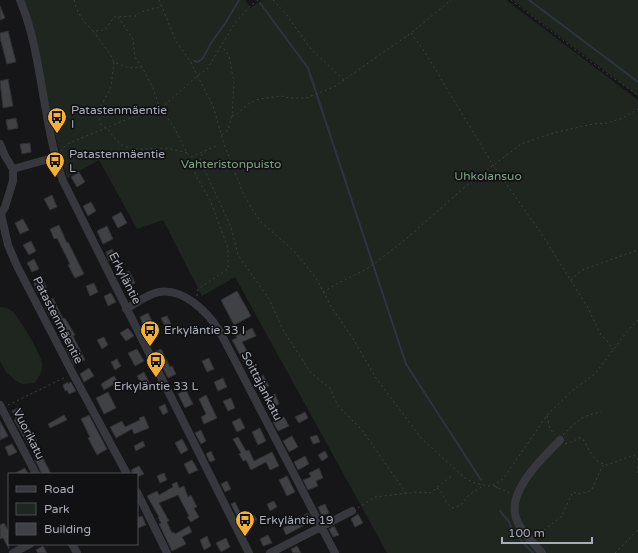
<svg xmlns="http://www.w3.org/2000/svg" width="638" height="553" viewBox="0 0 638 553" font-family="'Varela Round',sans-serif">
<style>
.green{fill:#1e261f}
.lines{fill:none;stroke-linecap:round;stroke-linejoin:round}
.stream{stroke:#2c353c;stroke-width:2}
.building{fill:#404145;stroke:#303034}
.path{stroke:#3d3f44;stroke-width:1;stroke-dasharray:2 3;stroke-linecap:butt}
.minor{stroke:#37383d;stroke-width:8}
.labels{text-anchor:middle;stroke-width:3.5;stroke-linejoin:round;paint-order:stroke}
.poi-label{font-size:12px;fill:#a8adb8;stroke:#111113;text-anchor:start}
.park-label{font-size:12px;fill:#7fa381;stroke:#111113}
.street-label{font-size:12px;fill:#a8adb8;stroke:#111113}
</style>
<rect width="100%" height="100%" fill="#161618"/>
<path class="green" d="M17 0H245L250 8 262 0H506L638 100V553H387L235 277 202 296 163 220 137 229 99 160 67 178 44 96 34 44Z
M513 0H638V96L534 17Z
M0 307C4 307 8 308 12 311 19 317 41 354 42 363 43 371 39 378 34 383L22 384 16 381 6 372 0 361Z"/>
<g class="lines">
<path class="stream" d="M529 0 638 82
M260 3 308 68 406 364 481 480
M194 61 198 62 203 58 211 43 226 22 239 0
M500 511 509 522 513 532 533 553"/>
</g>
<path class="building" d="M0 6 5 18 0 20Z
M8 31 16 62 7 64 0 38V33Z
M8 79 13 106 3 108 0 81Z
M16 118 18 128 8 130 6 120Z
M30 143 31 152 22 154 20 144Z
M79 172 85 182 77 187 71 177Z
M52 195 57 207 50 210 44 199Z
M91 202 96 211 88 216 83 206Z
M121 212 127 223 118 228 112 217Z
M23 219 29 230 20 234 15 223Z
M59 225 67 243 68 242 84 274 75 278 68 265 70 264 57 238 54 239 50 229Z
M107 226 113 239 103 244 97 231Z
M31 241 36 251 29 255 23 245Z
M112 249 116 257 109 261 106 252Z
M34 259 39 269 32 272 27 263Z
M129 271 135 283 125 288 120 276Z
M43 279 47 289 38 293 34 283Z
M94 283 98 292 90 296 86 286Z
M237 291 251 316 234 325 221 300Z
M111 293 116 302 108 306 104 296Z
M53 298 63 319 65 318 75 335 73 336 85 360 74 365 66 348 70 346 52 316 50 317 45 306 48 305 46 302Z
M148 313 152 321 148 323 153 336 149 338 147 333 146 334 140 317Z
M167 316 171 324 165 326 161 318Z
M128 328 134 336 126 341 120 333Z
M252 328 256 336 242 342 252 359 244 362 232 340 237 338 236 336Z
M104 337 108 345 102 349 97 340Z
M137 349 144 361 135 366 128 353Z
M161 349 170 367 172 366 176 374 168 378 155 352Z
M209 358 214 369 207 372 202 361Z
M117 359 121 366 115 370 111 362Z
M89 368 94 376 84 382 80 374Z
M144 372 152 388 146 392 137 376Z
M263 375 269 386 260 390 255 380Z
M114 376 118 382 104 390 101 384Z
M223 378 227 387 218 391 214 382Z
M68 382V384L71 382 76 391 69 394 67 390 65 391 63 385Z
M186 390 193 404 185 408 178 394Z
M108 392 116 408 104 414 96 398Z
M275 394 279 404 270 408 266 398Z
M206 395 217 418 204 424 201 417 206 414 199 399Z
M231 398 235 408 228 411 223 401Z
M165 404 168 412 163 415 159 407Z
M20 407 25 416 23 417 37 441 29 446 14 420 16 419 12 411Z
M305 412 308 418 299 423 295 417Z
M64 415 67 420 50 428 48 424Z
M89 415 107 449 97 455 88 438 90 437 81 419Z
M144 416 149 428 134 434 132 429 116 438 110 427 122 421 125 427 140 420 139 418Z
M284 417 289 426 278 431 273 422Z
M240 418 245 428 237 432 232 422Z
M0 421 8 436 0 440Z
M260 428 266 441 258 445 252 432Z
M201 430 206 441 201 444 195 433Z
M317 435 320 442 313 444 310 437Z
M292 436 298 447 289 452 283 441Z
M238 437 246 451 249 450 254 461 272 452 279 466 270 470 266 462 251 470 246 460 243 461 239 454 241 453 233 439Z
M182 439 188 450 181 454 175 443Z
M143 441 145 446 136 451 134 446Z
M12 444 17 452 9 456 5 447Z
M211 451 215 460 210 462 206 454Z
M325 451 328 457 322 461 318 455Z
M42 456 51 474H42L35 460Z
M305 456 309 464 298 470 294 462Z
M192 460 198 470 189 474 184 464Z
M139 466 144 474 137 477V474H133L131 470Z
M25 468 28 474H13Z
M319 468 323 478 316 481 318 486 308 490 303 480 311 477 309 473Z
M164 473 167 480 160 483 157 476Z
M287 476 295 492 287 496 279 480Z
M227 481 231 489 225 492 221 484Z
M177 482 179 488 184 486 188 497 191 495 197 507 194 508 199 517 191 522 187 517 189 516 178 495 159 503 169 521 167 522 172 533 174 532 175 534 189 526 192 532 182 537 186 544 172 551 159 524 161 523 158 517H159L147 496 157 491 159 495 173 487 172 484Z
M274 501 277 507 270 511 267 504Z
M235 502 241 514 237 516 231 504Z
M325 504 329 513 322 516 318 507Z
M308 513 312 521 286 535 283 528 299 520 298 518Z
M358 514 363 523 355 527 351 519Z
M254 515 257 520 248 524 245 520Z
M142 516 146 525 138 528 137 525V518Z
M4 523 9 532V549L3 538 0 539V525Z
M334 526 339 535 333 537 329 529Z
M268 535 272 543 263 546 260 539Z
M207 536 211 546 204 550 200 540Z
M226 538 230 547 221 552 216 543Z
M43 546 47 553H38L36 550Z
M297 546 301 553H293L291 549Z"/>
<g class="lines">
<path class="path" d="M74 0C77 13 84 23 93 31L105 30 114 17 131 16H137L140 12 161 7
M159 0 176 41 190 61 213 106 224 144 236 175 243 193 252 209 261 222 294 251 316 278 332 308 352 337 376 378 422 439 466 479 475 483 489 486 494 485 503 479 548 414 573 390 595 374 629 329 638 320
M273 0 286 14 310 48 344 80
M511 0 603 71 638 95
M118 17 133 39 135 57 142 67
M93 31 110 54 114 62 129 68 142 67 153 88 160 109 174 127 187 153 191 157 218 145
M411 33 426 54 493 165 543 236 587 306 601 335 608 342 613 350
M114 62 111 87 98 112 101 125C112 130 115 144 127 147 140 151 152 148 165 148 172 149 180 151 187 153
M232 116 237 114 248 104 259 99 281 96 290 98H306L334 87 411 33 451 0
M222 135 228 130 232 116 234 82 229 56 222 46
M61 151 67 144 128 119 160 109 195 78 207 69 235 23 249 7 258 0
M200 160 231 227 238 255 269 299 283 330 311 373 330 388 338 406 362 430 406 493
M571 280 582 270 638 250
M323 292 340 282 365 270 378 261 406 239 465 187 521 144 553 133 593 124 607 123 623 118 638 109
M197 296 198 289 228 269V248L210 200 195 174 202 154
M8 405 66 377
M547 416 550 429 555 435
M563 435C576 422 582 415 601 412
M565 444 574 441 579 438H582C590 449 592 462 607 465L634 455 637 457 638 463
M638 466V474
M494 486 508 492 510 495
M496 487 500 490
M437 488C445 493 444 504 453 508L461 505 469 495 483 486
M358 508 375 497 417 492 430 493 453 475
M536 536 561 517 573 492 578 494 591 491 603 465
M615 553 638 530"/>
<path class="minor" d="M20 0C29 21 34 42 38 65 45 103 50 144 63 181L249 553
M0 144 5 156 13 169V181L5 207 1 214 8 245 17 266 73 374 127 474
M13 169 56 157
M126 309C136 303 148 294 159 292 184 288 207 312 219 330L335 553
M0 405 36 474
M137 492 167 553
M72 544 77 553
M13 553 30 544
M270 553 352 511
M542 553C533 542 520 531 516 518 507 490 543 458 560 440"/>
</g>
<defs>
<symbol id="bus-pin" viewBox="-11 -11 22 30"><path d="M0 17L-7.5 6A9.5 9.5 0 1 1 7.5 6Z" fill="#f2b134" stroke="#111113"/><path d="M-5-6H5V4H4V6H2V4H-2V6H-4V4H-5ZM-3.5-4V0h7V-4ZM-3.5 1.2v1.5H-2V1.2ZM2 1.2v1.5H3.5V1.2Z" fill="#111"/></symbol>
</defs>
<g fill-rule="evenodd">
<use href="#bus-pin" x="46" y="106" width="22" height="30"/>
<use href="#bus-pin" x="44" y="150" width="22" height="30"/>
<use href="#bus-pin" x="139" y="319" width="22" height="30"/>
<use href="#bus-pin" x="145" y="350" width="22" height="30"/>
<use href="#bus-pin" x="234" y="509" width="22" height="30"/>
</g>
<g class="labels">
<g class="poi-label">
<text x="71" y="114">Patastenmäentie<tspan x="71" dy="14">I</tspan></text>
<text x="69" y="158">Patastenmäentie<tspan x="69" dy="14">L</tspan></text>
<text x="164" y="334">Erkyläntie 33 I</text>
<text x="156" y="390" text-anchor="middle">Erkyläntie 33 L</text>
<text x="259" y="524">Erkyläntie 19</text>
</g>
<g class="park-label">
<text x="231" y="168">Vahteristonpuisto</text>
<text x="488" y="180">Uhkolansuo</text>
</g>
<g class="street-label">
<text transform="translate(125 278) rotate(63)" y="4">Erkyläntie</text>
<text transform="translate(58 320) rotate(63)" y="4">Patastenmäentie</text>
<text transform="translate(262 386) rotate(63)" y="4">Soittajankatu</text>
<text transform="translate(29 434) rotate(63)" y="4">Vuorikatu</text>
</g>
</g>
<rect x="8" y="473" width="130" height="72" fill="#111113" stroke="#4d4f55"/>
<rect x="16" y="486" width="20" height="6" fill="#37383d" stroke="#4d4f55"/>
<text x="44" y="493" font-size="12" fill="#a8adb8">Road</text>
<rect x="16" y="503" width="20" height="12" fill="#1e261f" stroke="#4d4f55"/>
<text x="44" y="513" font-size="12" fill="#a8adb8">Park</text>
<rect x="16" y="523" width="20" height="12" fill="#404145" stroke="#4d4f55"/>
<text x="44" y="533" font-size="12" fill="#a8adb8">Building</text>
<path d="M502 537v6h90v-6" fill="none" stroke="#a8adb8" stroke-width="2"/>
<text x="508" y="537" font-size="12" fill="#a8adb8" stroke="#111113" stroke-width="3" paint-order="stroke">100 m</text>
</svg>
